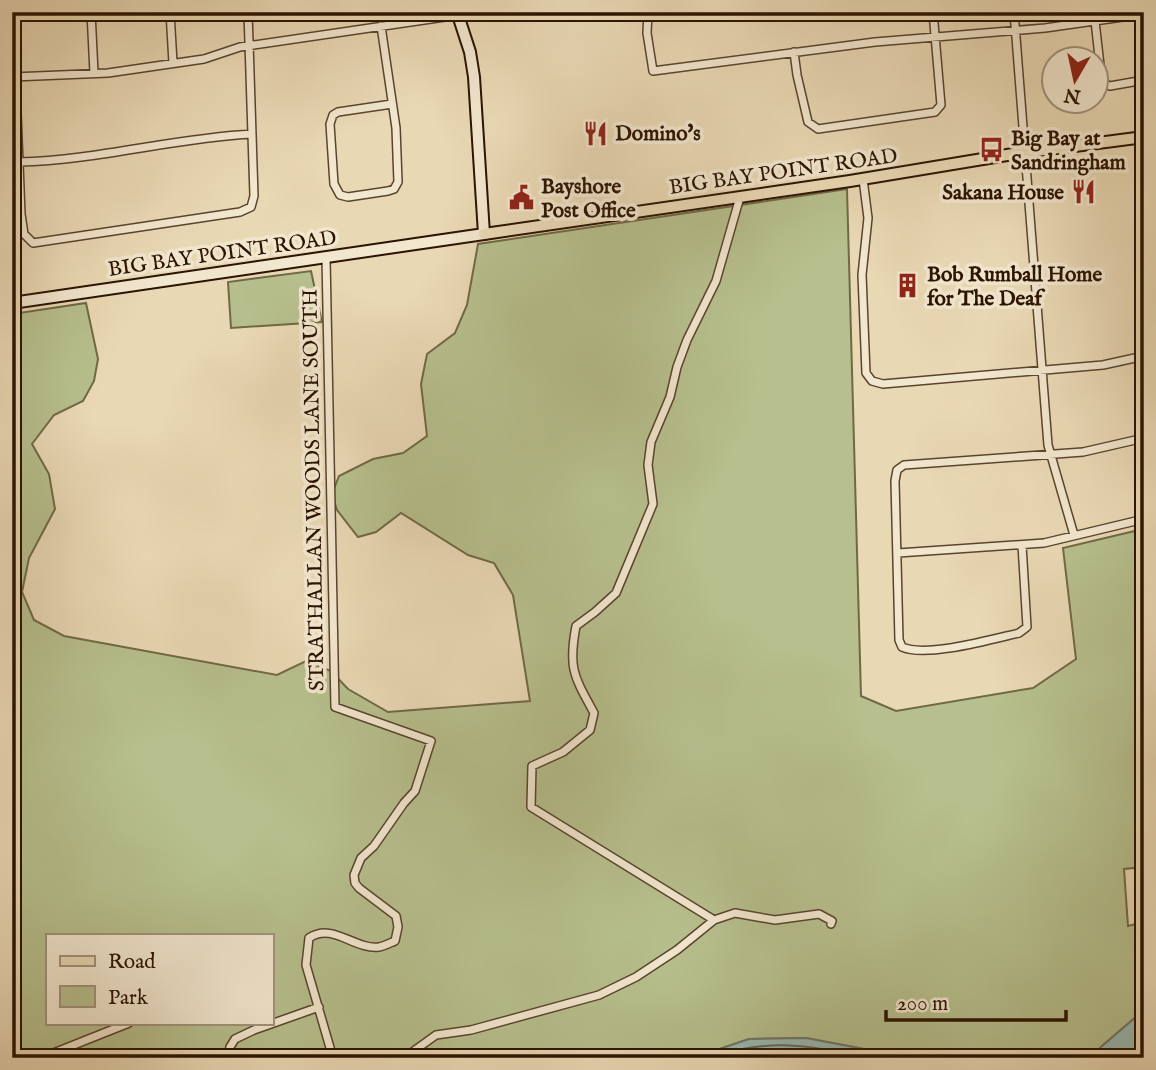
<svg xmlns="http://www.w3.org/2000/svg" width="1156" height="1070" viewBox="0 0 1156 1070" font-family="'IM FELL English',serif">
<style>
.green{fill:#b6bf8d;stroke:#706946;stroke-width:2;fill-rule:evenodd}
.water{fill:#99b9b3;stroke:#6d776b;stroke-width:2}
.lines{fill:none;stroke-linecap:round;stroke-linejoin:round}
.shore{stroke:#62665a;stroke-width:2}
.street-casing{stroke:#5a442d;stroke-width:10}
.secondary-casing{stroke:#2b1300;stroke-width:14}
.primary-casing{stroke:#2b1300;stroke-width:14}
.street{stroke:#f1e6ce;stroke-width:7}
.secondary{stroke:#f1e6ce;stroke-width:10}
.primary{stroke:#e9d8b4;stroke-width:10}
.labels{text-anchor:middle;stroke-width:7;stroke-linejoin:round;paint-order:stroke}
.poi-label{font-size:21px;font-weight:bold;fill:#2b1300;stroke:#f1e6ce;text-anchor:start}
.street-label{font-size:21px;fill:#2b1300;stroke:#f1e6ce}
</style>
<rect width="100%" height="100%" fill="#e9d8b4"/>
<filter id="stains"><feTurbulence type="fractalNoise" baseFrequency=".00286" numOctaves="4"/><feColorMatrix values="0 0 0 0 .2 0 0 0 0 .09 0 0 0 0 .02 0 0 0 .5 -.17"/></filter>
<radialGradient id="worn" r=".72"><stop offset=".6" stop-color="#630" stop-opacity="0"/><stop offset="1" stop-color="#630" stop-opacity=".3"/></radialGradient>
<path class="green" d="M847 189 861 696 896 711 1033 688 1076 659 1063 548 1143 529 1144 867 1124 869 1128 926 1144 922V1010L1101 1047 1093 1058H911L806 1038 749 1039 693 1058H12V314L86 303 98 359 94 381 83 401 54 415 32 444 49 474 55 509 29 558 22 592 34 620 64 636 277 675 306 661 331 671 348 689 388 712 530 701 513 595 494 563 468 555 401 513 376 532 358 537 337 510 332 494 339 476 373 459 403 453 427 436 421 384 427 354 455 333 467 305 478 244ZM47 935H271V1023H47Z
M311 271 322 322 231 328 228 282Z"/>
<path class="water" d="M1144 1010V1058H1093L1101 1047Z
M806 1038 911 1058H693L749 1039Z"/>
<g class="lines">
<path class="shore" d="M712 1058C767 1036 817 1047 873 1058
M739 1058C766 1051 798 1053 825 1058"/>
<defs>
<path id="street" d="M13 12 21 214 24 234 33 243 240 212 251 207 254 196 248 12
M91 12 94 73
M170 12 173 63
M648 12 647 33 653 71 875 42 1045 28 1144 14
M1014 12 1048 445 1074 535
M1095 21 1102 83 1110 86 1144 80
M381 26 396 128 398 182 394 189 388 191 348 197 340 195 334 184 330 124 333 115 338 112 392 104
M794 52 797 75 808 122 818 129 935 112 941 105 933 12
M13 77 108 73 204 59 240 47 479 12
M19 162C98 160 174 138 252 134
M863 179 868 218 862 275 866 373 872 381 883 384 1103 365 1144 356
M326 258 335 707 431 741 415 791 404 803 374 846 361 858 354 875 355 883 359 888 396 916 398 927 395 941C390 943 384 946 379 947 354 950 333 922 309 938L306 965 333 1058
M1022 545 1027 627 1019 633C993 639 926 658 902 647L899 640 895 481 897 470 904 465 1083 452 1144 438
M898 553 1044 543 1144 519
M714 920 531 807 532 766 563 752 590 730 594 713C574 676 568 669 576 626L595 612 616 593 653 504 648 465 651 442 670 397 677 367 687 340 716 281 740 197
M41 1058 129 1023
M228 1058 230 1047 235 1039 254 1030 319 1007
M404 1058 436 1035 471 1030 599 995 636 977 677 950 714 920 735 913 775 920 819 914 832 921 831 924"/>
<path id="secondary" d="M12 303 484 234 474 77 470 52 457 12"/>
<path id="primary" d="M484 234 850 181 1013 154 1144 137"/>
</defs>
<use href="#street" class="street-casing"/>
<use href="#secondary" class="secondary-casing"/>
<use href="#primary" class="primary-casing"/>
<use href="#street" class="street"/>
<use href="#secondary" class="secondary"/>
<use href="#primary" class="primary"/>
</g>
<defs>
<symbol id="restaurant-bare" viewBox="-9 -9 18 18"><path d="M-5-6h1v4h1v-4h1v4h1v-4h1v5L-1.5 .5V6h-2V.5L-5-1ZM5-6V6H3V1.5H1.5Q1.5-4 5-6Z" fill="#8f2418" stroke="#f1e6ce" stroke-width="2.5" paint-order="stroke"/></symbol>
<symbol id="bus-bare" viewBox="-9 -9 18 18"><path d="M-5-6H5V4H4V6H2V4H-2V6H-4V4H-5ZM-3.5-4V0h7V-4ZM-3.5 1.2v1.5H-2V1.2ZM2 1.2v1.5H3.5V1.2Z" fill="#8f2418" stroke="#f1e6ce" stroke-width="2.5" paint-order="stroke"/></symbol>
<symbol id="civic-bare" viewBox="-9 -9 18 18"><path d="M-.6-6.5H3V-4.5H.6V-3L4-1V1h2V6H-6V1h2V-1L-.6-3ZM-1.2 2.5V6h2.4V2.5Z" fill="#8f2418" stroke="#f1e6ce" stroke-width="2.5" paint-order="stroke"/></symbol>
<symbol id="building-bare" viewBox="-9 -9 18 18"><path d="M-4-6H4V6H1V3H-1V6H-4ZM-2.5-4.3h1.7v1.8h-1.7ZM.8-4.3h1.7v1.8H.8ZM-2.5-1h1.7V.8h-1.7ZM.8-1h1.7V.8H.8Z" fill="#8f2418" stroke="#f1e6ce" stroke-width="2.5" paint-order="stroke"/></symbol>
</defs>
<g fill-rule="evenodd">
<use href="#restaurant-bare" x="578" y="116" width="35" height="35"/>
<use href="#bus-bare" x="974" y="132" width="35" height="35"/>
<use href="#restaurant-bare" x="1066" y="174" width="35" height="35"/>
<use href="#civic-bare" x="504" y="180" width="35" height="35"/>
<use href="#building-bare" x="890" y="268" width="35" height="35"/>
</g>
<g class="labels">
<g class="poi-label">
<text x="615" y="140">Domino's</text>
<text x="1011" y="145">Big Bay at<tspan x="1011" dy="24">Sandringham</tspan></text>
<text x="541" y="193">Bayshore<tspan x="541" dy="24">Post Office</tspan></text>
<text x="1064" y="199" text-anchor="end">Sakana House</text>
<text x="927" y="281">Bob Rumball Home<tspan x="927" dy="24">for The Deaf</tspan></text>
</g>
<g class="street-label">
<text transform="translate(783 171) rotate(-8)" y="7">BIG BAY POINT ROAD</text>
<text transform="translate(222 253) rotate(-8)" y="7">BIG BAY POINT ROAD</text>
<text transform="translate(313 490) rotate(-91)" y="7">STRATHALLAN WOODS LANE SOUTH</text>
</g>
</g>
<rect width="1156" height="1070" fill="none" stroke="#e9d8b4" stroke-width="42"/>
<rect x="14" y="14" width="1128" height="1042" fill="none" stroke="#2b1300" stroke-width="3.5"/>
<rect x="21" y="21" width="1114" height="1028" fill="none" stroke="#2b1300" stroke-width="2"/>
<rect x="46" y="934" width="228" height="91" fill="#f1e6ce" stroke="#a2927c" stroke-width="2"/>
<rect x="60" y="956" width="35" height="10" fill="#e9d8b4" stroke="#a2927c" stroke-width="2"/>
<text x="108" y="968" font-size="21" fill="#2b1300">Road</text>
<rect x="60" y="986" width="35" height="21" fill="#b6bf8d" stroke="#a2927c" stroke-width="2"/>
<text x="108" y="1004" font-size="21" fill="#2b1300">Park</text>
<g transform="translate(1075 80) rotate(189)"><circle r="33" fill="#f1e6ce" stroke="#a2927c" stroke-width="2"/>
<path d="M0-5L12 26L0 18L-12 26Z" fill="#8f2418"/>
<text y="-10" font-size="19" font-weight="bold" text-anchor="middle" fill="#2b1300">N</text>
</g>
<path d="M886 1010v10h180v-10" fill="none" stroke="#2b1300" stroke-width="3.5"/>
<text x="897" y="1010" font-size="21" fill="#2b1300" stroke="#f1e6ce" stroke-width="5" paint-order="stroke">200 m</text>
<rect width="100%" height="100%" filter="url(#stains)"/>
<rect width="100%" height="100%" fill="url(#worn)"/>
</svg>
